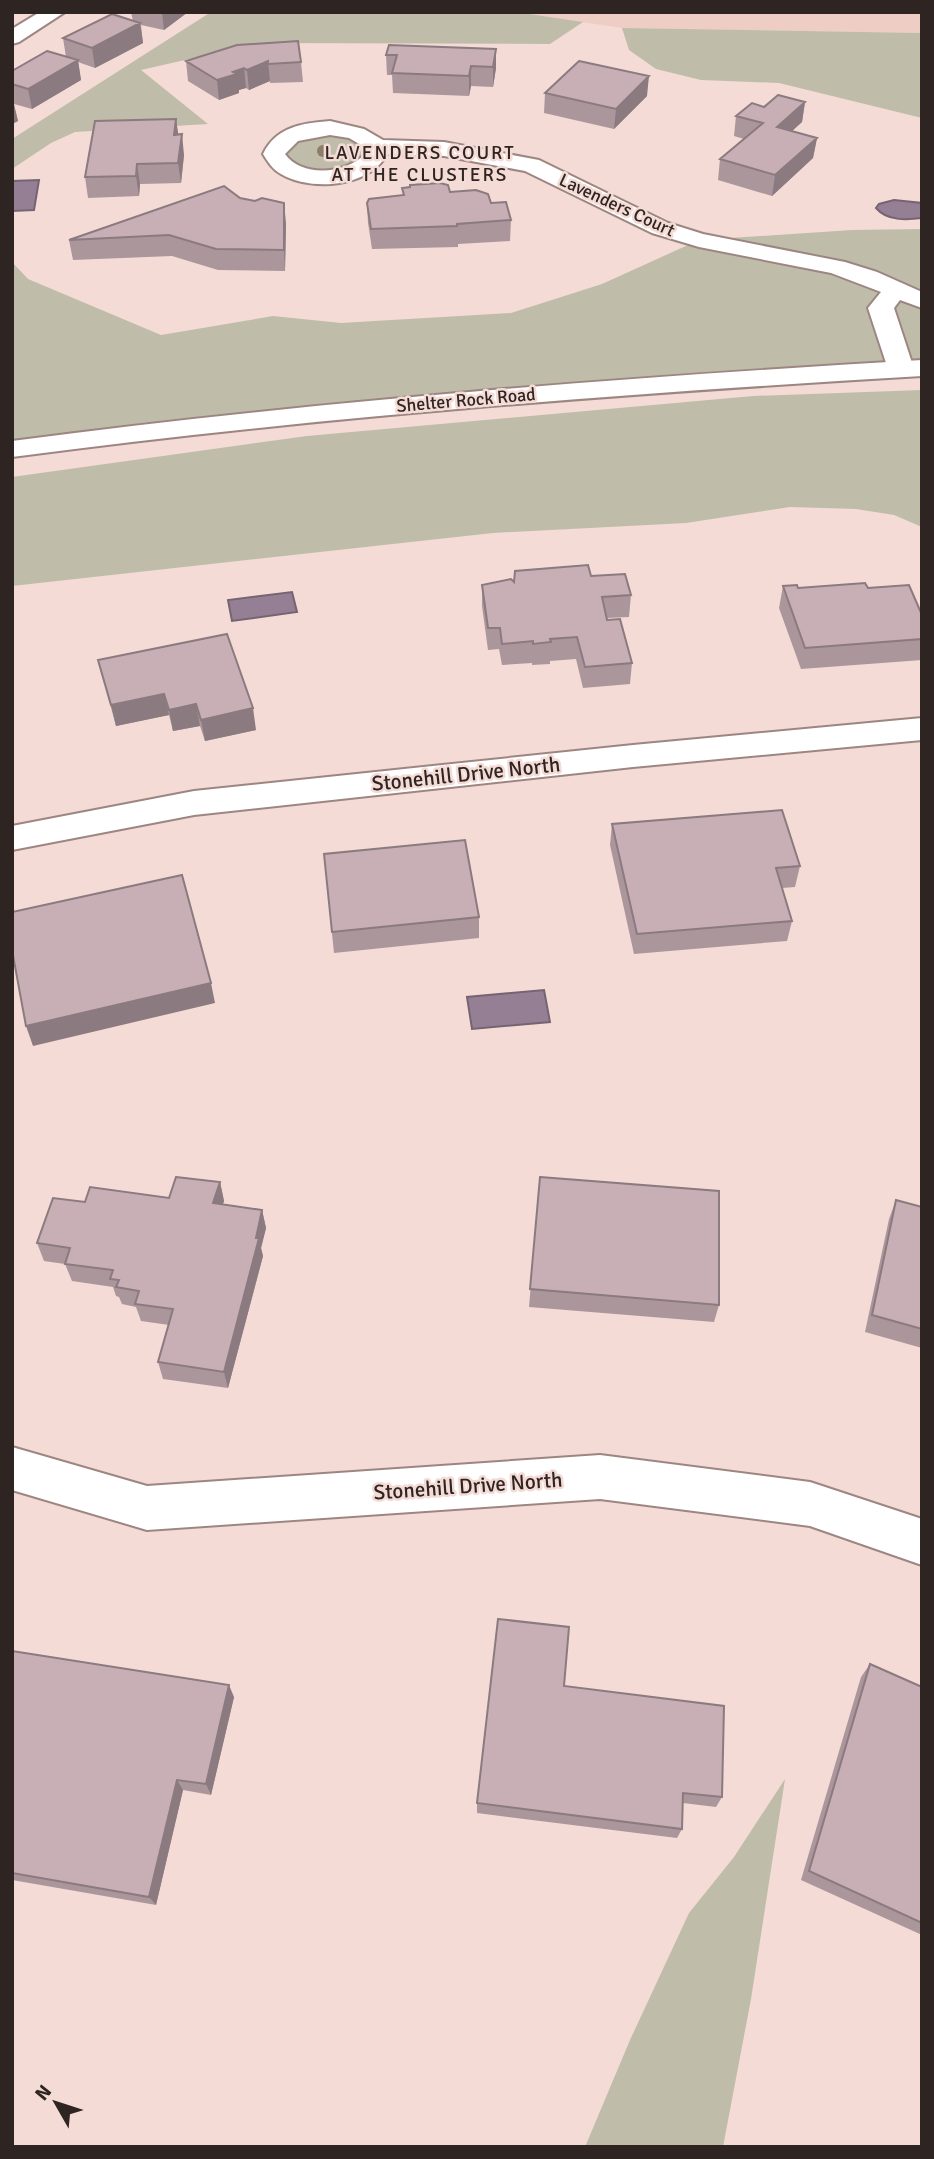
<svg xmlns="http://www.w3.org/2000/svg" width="934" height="2159" viewBox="0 0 934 2159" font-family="Signika,sans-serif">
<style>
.built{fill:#eecdc5}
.green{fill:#bfbdaa}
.water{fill:#957f94;stroke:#766472;stroke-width:2}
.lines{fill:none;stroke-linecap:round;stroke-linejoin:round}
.street-casing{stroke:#9d8681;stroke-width:4}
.secondary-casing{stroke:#9d8681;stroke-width:4}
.street{fill:#fff;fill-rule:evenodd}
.secondary{fill:#fff;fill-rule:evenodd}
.tree{fill:#8d7f67}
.wall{fill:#ab969c}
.shaded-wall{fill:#8b7a7f}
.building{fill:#c7afb5;stroke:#8b7a7f;stroke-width:2}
.labels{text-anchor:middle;stroke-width:5;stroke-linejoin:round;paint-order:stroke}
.far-street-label{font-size:18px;fill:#2e2522;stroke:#f4dbd5}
.far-neighbourhood-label{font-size:19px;letter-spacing:2px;fill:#2e2522;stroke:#f4dbd5}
.street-label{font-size:21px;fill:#2e2522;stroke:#f4dbd5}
</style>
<rect width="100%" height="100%" fill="#f4dbd5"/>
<path class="built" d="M516 12H922V33L622 28Z"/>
<path class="green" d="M211 12H516L583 22 550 44 259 43 141 70 208 124 75 132 51 143 12 169V139Z
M622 28 922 33V118L779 83 701 80 656 69 629 50Z
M313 129 370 140 360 169 299 174 277 146Z
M922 229V368L761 377 12 449V262L28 279 161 335 273 316 341 323 511 313 602 284 699 240 852 230Z
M922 390V527L894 515 856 509 790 507 686 523 493 533 12 586V477L307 436 753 396Z
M785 1779 751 1999 723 2147H585L630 2040 689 1913 734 1857Z"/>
<path class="water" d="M39 180 34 210 12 211V181Z
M894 200 922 203V218C906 220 887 221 876 208L879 204Z
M292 592 297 612 232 621 228 600Z
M544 990 550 1022 472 1029 467 997Z"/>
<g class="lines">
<defs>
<path id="street" d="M40 12H65L19 42 12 44V29Z
M330 121 364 129 383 140 444 142 539 160 668 223 703 234 845 262 877 272 922 292V308L900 300 894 308 914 369 910 375 901 377 892 375 888 369 868 308 881 292 831 273 699 247 652 233 525 171 444 156 387 154C370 187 312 192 281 174 273 170 268 162 263 154 276 127 302 123 330 121ZM330 135 349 138 366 148 365 154C346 174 302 178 285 154L298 141Z
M922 718V740L633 767 194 815 12 850V826L194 791 633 745Z
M12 1447 147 1486 600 1455 810 1482 922 1519V1565L810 1526 600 1499 147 1530 12 1490Z"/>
<path id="secondary" d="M922 360V376C618 394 314 417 12 457V441C314 401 618 378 922 360Z"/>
</defs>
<use href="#street" class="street-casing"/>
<use href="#secondary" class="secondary-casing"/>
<use href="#street" class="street"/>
<use href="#secondary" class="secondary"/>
</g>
<circle class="tree" cx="323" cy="151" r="6"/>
<path class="wall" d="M131 12H188L164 30 141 25 143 43 95 68 78 62 81 80 32 109 14 104 18 121 12 124V71L66 57 63 38 133 21Z
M496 49V68L493 87 471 86 469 96 393 93 392 75H387L386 55Z
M186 61 301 62 303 82 270 83V81L249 90 246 88 239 90V93L219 100 188 81Z
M545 93 647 96 614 129 544 113Z
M805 102 802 122 792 131 817 138 813 158 772 196 718 180 720 159 744 139 734 136 736 116 764 107Z
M176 119 178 135 184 155 181 183 140 184 139 196 88 198 85 177Z
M402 188 450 192 491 203 511 220 510 241 458 244V247L372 249 368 223 367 203 403 195Z
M240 198 286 223 285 271 218 270 172 256 73 260 69 240Z
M591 576 631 595 629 617 607 618 632 663 630 684 583 688 576 659 550 661V664L532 665V663L502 665 499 649 488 650 482 606V585Z
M783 586 798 588H868L922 615V660L801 669 779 608Z
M98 660 256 730 205 741 200 726 173 731 169 715 116 726Z
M612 824 800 866 795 887 782 888 792 921 787 941 634 954 610 845Z
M324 854 479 917V938L334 953Z
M540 1177 719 1305 714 1322 529 1307Z
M220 1182 224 1201 222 1205 262 1210 266 1228 261 1248 263 1256 228 1388 163 1379 158 1362 169 1325 141 1321 136 1307 122 1304 119 1297 116 1296 113 1287 72 1281 65 1264 44 1261 37 1243 85 1202 169 1198Z
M896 1200 922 1207V1348L865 1332 889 1219Z
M12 1651 234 1697 211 1795 183 1790 156 1905 12 1880Z
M870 1664 922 1687V1935L801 1880 861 1677Z
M564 1686 722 1797 716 1807 683 1803 682 1829 677 1838 477 1813V1803Z"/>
<path class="shaded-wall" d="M162 12H188L164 30Z
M140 23 143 43 95 68 92 48Z
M496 49V68L493 87V67Z
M78 60 81 80 32 109 28 89Z
M268 61 270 81 249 90 247 70Z
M471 66V86L469 96V76Z
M244 68 246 88 239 90V93L219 100 217 80 233 72Z
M649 76 647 96 614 129 616 109Z
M12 101H13L18 121 12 124Z
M805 102 802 122 774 147 777 127Z
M176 119 179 139 174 135Z
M182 134 184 155 181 183 178 163Z
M817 138 813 158 772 196 775 175Z
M137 164 140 184 139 196 136 176Z
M284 203 286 223 285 271 284 250Z
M164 694 169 715 116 726 111 705Z
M196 704 200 726 173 731 169 710Z
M253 708 256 730 205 741 201 720Z
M211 983 215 1003 33 1046 26 1026Z
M220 1182 224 1201 217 1222 213 1203Z
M262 1210 266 1228 261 1248 263 1256 228 1388 224 1372Z
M229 1685 234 1697 211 1795 206 1784Z
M177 1780 183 1790 156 1905 149 1897Z"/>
<path class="building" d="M112 14 140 23 92 48 63 38Z
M298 41 301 62 268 64V61L247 70 244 68 233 72 237 74 217 80 186 61 237 45Z
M389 45 496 49 493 67 471 66 469 76 392 73 397 55H386Z
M47 51 78 60 28 89 12 84V71Z
M579 61 649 76 616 109 545 93Z
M778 95 805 102 777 127 817 138 775 175 720 159 763 123 736 116 752 103 764 107Z
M176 119 174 135 182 134 178 163 137 164 136 176 85 177 95 121Z
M440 183 448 185 450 192 476 190 488 194 491 203 506 202 511 220 457 224V226L371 229 367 203 369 199 404 195 402 188 410 187V185Z
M224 186 240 198 255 201 262 198 284 203V250L216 249 169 235 69 240Z
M588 565 591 576 625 574 631 595 602 597 607 620 620 619 632 663 585 667 577 637 550 639 551 642 533 644V641L502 644 500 628H488L482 585 511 579 514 582 515 571Z
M865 583 868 588 909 585 922 615V639L805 648 783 586 797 585 798 588Z
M227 634 253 708 201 720 196 704 169 710 164 694 111 705 98 660Z
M782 810 800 866 776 868 792 921 637 934 612 824Z
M465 840 479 917 332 932 324 854Z
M182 875 211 983 26 1026 12 950V912Z
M176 1177 220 1182 213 1203 262 1210 256 1238H259L224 1372 158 1362 173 1309 135 1304 139 1291 116 1287 119 1280 110 1279 113 1270 65 1264 70 1248 37 1243 53 1198 85 1202 90 1187 169 1198Z
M540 1177 719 1191V1305L530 1289Z
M896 1200 922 1207V1329L872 1315Z
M498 1619 569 1627 564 1686 724 1706 722 1797 683 1793 682 1829 477 1803Z
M12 1651 229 1685 206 1784 177 1780 149 1897 12 1873Z
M870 1664 922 1687V1923L809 1871Z"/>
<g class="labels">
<g class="far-street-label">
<text transform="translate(617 205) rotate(25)" y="6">Lavenders Court</text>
<text transform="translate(466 400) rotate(-5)" y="6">Shelter Rock Road</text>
</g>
<g class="far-neighbourhood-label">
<text x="420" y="159">LAVENDERS COURT<tspan x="420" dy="22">AT THE CLUSTERS</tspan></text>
</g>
<g class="street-label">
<text transform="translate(466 774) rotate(-6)" y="7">Stonehill Drive North</text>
<text transform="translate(468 1486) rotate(-4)" y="7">Stonehill Drive North</text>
</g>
</g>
<rect width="934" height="2159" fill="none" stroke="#2e2522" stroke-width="28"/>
<g transform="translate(56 2103) rotate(309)" stroke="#f4dbd5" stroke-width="5" paint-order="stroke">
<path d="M0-5L12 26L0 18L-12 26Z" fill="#2e2522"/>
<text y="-10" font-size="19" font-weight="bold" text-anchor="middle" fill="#2e2522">N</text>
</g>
</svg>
